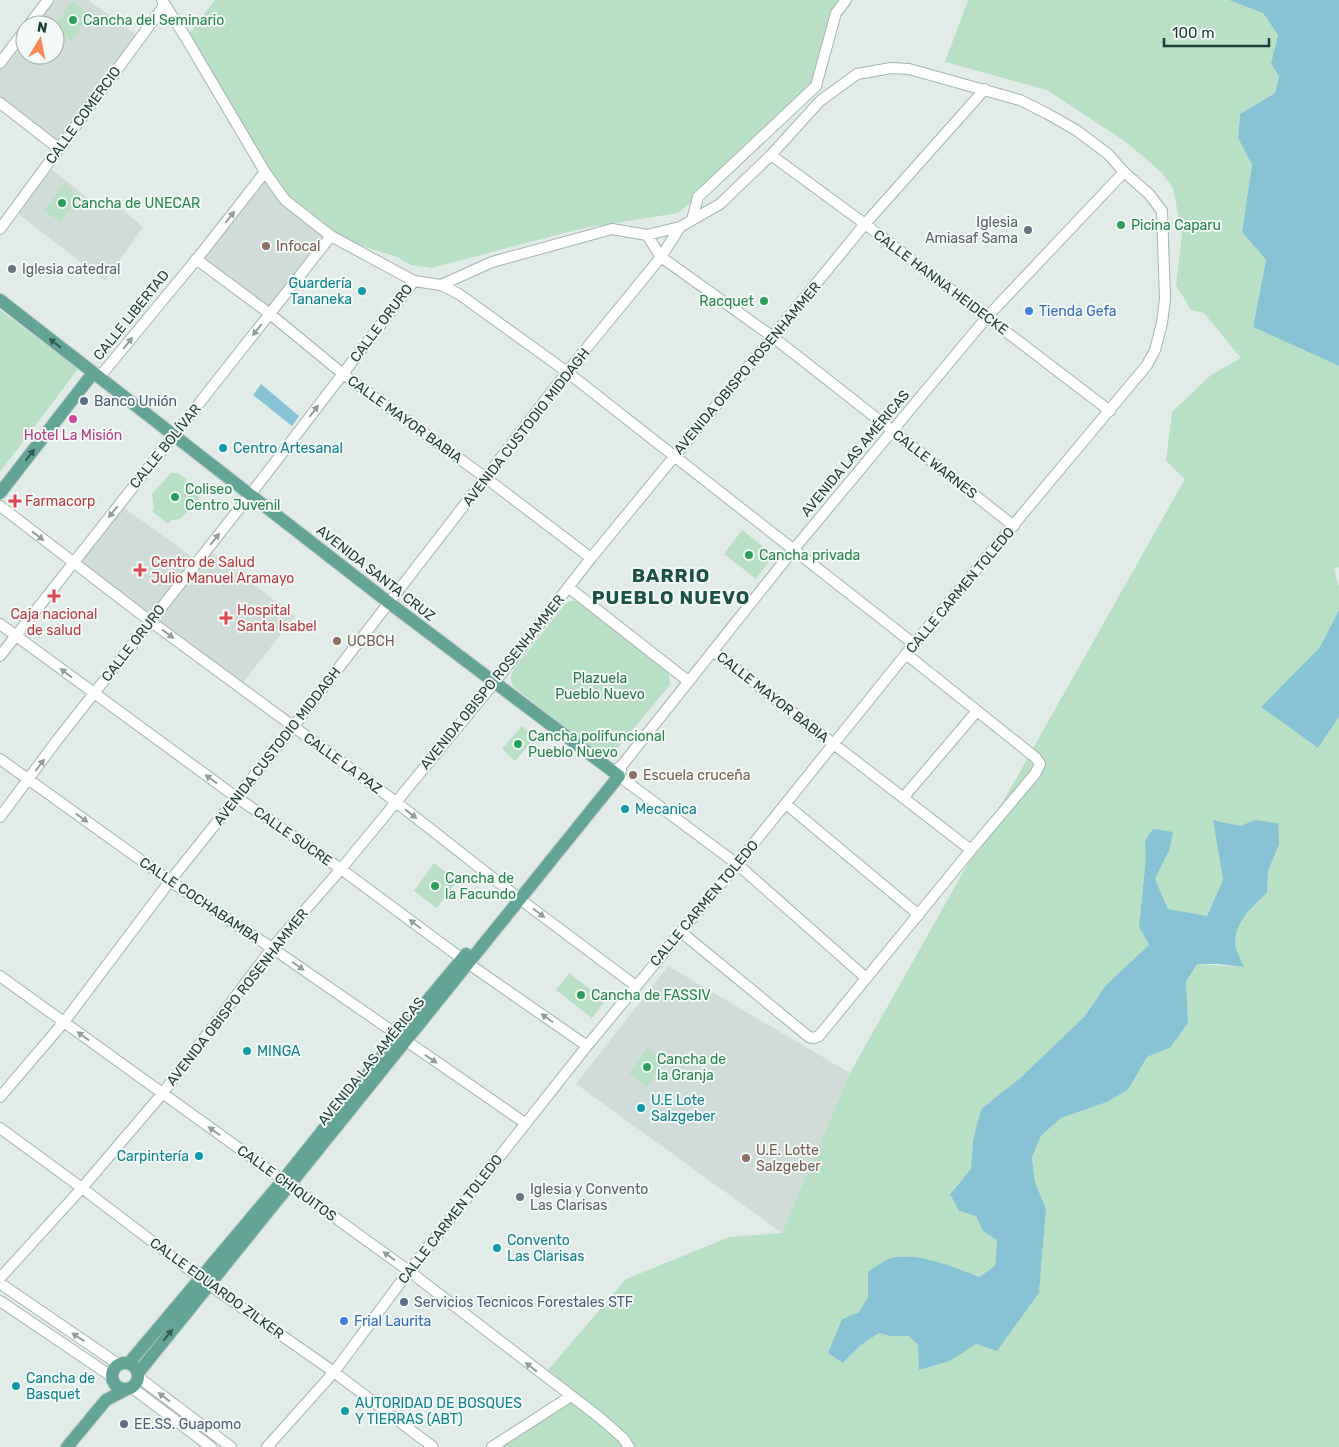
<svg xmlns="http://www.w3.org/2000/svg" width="1339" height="1447" viewBox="0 0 1339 1447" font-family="Rubik,sans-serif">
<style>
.built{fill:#cfdcd7}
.green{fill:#b9dfc5;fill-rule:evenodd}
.water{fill:#87c3d4}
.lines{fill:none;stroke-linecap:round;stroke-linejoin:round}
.minor-casing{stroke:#a4b4b0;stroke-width:12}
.major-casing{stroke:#c1c9c7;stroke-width:14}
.minor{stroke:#fff;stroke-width:10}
.major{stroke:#64a497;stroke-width:12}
.oneway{fill:#909e9c}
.oneway2{fill:#325850}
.leisure-dot{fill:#2e9e5b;stroke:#f2f9f6;stroke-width:2}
.worship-dot{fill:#6b7280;stroke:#f2f9f6;stroke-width:2}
.education-dot{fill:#8d6e63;stroke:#f2f9f6;stroke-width:2}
.culture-dot{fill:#0f9aa8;stroke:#f2f9f6;stroke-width:2}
.shop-dot{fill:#3f7fe0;stroke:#f2f9f6;stroke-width:2}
.service-dot{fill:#5c6f8a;stroke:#f2f9f6;stroke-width:2}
.hotel-dot{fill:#d1479c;stroke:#f2f9f6;stroke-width:2}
.health-dot{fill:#e0444e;stroke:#f2f9f6;stroke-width:2}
.labels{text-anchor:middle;stroke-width:4;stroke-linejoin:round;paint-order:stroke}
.leisure-label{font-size:14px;fill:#27864d;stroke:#f2f9f6;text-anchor:start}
.street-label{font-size:14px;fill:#213e38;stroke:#f2f9f6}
.worship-label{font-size:14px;fill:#5b616d;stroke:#f2f9f6;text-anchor:start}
.education-label{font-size:14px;fill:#785e54;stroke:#f2f9f6;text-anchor:start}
.culture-label{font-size:14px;fill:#0d838f;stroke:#f2f9f6;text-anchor:start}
.shop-label{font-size:14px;fill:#366cbe;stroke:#f2f9f6;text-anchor:start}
.service-label{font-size:14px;fill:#4e5e75;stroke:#f2f9f6;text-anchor:start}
.hotel-label{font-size:14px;fill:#b23c85;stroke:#f2f9f6}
.health-label{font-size:14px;fill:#be3a42;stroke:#f2f9f6;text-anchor:start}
.park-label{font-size:14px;fill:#29774c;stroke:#f2f9f6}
.district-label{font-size:19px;font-weight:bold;letter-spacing:1px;fill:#1c5147;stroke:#f2f9f6}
</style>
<rect width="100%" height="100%" fill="#e1ece8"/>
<path class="built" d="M48 0H88L140 38 58 148 0 103V63L25 30V55H55V25H29Z
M50 168 100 208 108 197 143 227 105 281 16 212Z
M265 172 331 236 270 314 196 259Z
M123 507 198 561 154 616 76 561Z
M211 552 295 616 241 685 158 621Z
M668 966 850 1073 782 1233 576 1084Z"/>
<path class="green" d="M215 0H846L816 86 716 182 678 213 584 228 431 268 411 265 397 257 331 236 285 200 186 38Z
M968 0H1229L1263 13 1278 35 1271 63 1279 77 1275 93 1240 114 1238 138 1252 165 1242 232 1266 260 1253 327 1339 366V567L1334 569 1339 587V610L1320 647 1261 707 1318 748 1339 717V1447H492L570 1396 543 1376 626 1279 730 1237 782 1233 850 1073 1185 479 1166 461 1172 412 1211 375 1241 358 1204 313 1191 310 1176 285 1182 235 1173 188 1161 172 1126 142 1047 90 945 62ZM1213 820 1240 826 1255 820 1271 862 1268 871 1267 893C1251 908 1232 923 1236 947 1237 954 1241 960 1243 967L1197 964 1186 982 1188 1023 1170 1048 1147 1057 1128 1090 1107 1102 1061 1118 1041 1136 1032 1157 1035 1182 1046 1209 1039 1293 997 1351 976 1343 950 1361 920 1370 918 1345 909 1335 890 1336 879 1333 861 1345 843 1363 829 1353 842 1319 859 1312 868 1297V1272L948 1265 979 1277 995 1266 997 1240 983 1230 976 1216 959 1211 950 1193 971 1169 973 1140 981 1109 1019 1079 1084 1017 1106 985 1149 945 1139 927 1146 857 1145 841 1169 851 1155 879 1168 910 1207 916 1223 880Z
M72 1 90 14 71 41 55 30V26Z
M64 184 80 197 60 222 44 210Z
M0 310 78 369 0 472Z
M171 473H178L201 491 198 500 180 519 171 520 168 524 152 511 154 509 152 494Z
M742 530 774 555 756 579 724 554Z
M570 601H576L666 670 669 675 670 685 610 757 604 758 514 687C510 681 510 677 513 670L565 604Z
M522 726 535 738 515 761 502 749Z
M434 863 457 881 437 908 414 891Z
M569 973 605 1001 592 1018 556 990Z
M647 1048 665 1060 647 1087 629 1074Z"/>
<path class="water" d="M1229 0H1339V366L1253 327 1266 260 1242 232 1252 165 1238 138 1240 114 1275 93 1279 77 1271 63 1278 35 1263 13Z
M261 384 299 416 292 426 253 395Z
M1339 610V717L1318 748 1261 707 1320 647Z
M1213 820 1240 826 1255 820 1278 823 1279 844 1268 871 1267 893C1251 908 1232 924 1236 948 1238 954 1241 961 1244 967L1218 964H1197L1186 982 1188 1023 1170 1048 1147 1057 1128 1090 1107 1102 1061 1118 1041 1136 1032 1157 1035 1182 1046 1209 1039 1293 997 1351 976 1344 950 1361 919 1370 918 1345 909 1336H890L879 1333 861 1345 843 1363 828 1353 842 1319 859 1312 868 1297V1272C875 1267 884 1260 892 1258 921 1252 953 1267 979 1277L995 1266 997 1240 983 1231 976 1216 959 1211 950 1194 971 1169 973 1140 981 1109 1019 1079 1084 1017 1106 985 1149 945 1139 927 1146 857 1145 841 1153 829 1173 832 1169 851 1155 879 1168 909 1207 916 1223 880Z"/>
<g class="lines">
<defs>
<path id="minor" d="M162 0 186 38 265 172 285 200 331 236 414 281 441 285 459 294 567 372 914 644
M29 25 48 0
M0 63 25 30
M0 103 58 148
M771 155 865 224 1110 411
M692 220 698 197 816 86 836 13 846 0
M0 229 163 7V1
M647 235 661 257 773 337 1014 526
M196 259 270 314 343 374 486 478 591 558
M93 373 102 374 200 255 265 172
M0 506 150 621 396 802 521 900 636 986
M568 587 688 681
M0 624 236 797 341 869 469 964 587 1046
M713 651 971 850
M0 656 331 236
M0 759 170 881 272 948 525 1123
M621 770 619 776 737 864 866 978
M614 772 623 764 794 549 987 317 1124 172
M903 798 977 711
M786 804 919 915
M0 817 58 739 250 495 414 281
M681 932 809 1037 814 1038 819 1036 971 850 1035 774 1040 764 1036 758 906 654
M0 976 409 1271 599 1417 623 1438 629 1447
M0 1097 64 1022 170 881 293 727 567 372 661 257 680 227
M0 1128 82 1188 208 1284 334 1372 433 1447
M1 1277 82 1188 162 1094 272 948 341 869 494 683 591 558 865 224 985 89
M4 1286 118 1364
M0 1301 111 1376
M138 1377 231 1447
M131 1387 211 1447
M267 1447 334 1372 409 1271 587 1046 737 864 914 644 1147 365 1155 350 1162 323 1165 299 1162 211 1149 194 1124 172 1108 154 1076 130 1046 113 1020 100 909 69 891 68 857 74 820 101 771 155 720 204 680 227 647 235 612 229 492 262 441 285
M492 1447 571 1396"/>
<path id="major" d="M0 300 388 602 619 776 138 1373
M0 493 93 373
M112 1376a13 13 0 1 1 26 0a13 13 0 1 1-26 0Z
M129 1363 283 1180 398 1036 466 954
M67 1447 106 1400 127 1389"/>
</defs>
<use href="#minor" class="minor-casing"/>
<use href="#major" class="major-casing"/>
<use href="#minor" class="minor"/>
<use href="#major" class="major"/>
</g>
<defs><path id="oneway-solid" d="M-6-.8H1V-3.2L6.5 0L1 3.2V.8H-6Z" transform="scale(1.25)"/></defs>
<g class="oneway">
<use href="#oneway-solid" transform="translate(230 217) rotate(-52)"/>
<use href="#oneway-solid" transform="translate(257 330) rotate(128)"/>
<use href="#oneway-solid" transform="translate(128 343) rotate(-51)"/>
<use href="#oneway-solid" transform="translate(314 411) rotate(-52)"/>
<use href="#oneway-solid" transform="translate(113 512) rotate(129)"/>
<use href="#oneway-solid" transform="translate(38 536) rotate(38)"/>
<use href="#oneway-solid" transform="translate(215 539) rotate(-52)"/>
<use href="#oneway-solid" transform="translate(168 634) rotate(37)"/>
<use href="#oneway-solid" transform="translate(66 673) rotate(-143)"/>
<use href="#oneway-solid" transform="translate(40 765) rotate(-53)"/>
<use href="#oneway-solid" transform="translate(211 779) rotate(-144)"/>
<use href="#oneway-solid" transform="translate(411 814) rotate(38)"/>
<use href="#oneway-solid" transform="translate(82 818) rotate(36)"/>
<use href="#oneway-solid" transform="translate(539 913) rotate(37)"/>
<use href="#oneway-solid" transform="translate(415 924) rotate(-143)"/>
<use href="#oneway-solid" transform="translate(298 966) rotate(35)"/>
<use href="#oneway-solid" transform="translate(547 1018) rotate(-145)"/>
<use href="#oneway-solid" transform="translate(83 1036) rotate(-144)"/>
<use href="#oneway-solid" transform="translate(431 1059) rotate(34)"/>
<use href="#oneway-solid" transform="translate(214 1131) rotate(-145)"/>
<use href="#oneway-solid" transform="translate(389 1256) rotate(-144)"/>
<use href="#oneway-solid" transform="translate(78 1337) rotate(-146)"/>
<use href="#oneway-solid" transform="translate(531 1367) rotate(-142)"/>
<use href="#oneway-solid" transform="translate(164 1397) rotate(-143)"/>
</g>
<g class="oneway2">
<use href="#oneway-solid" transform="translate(55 343) rotate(-142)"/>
<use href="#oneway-solid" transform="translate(30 455) rotate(-52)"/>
<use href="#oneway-solid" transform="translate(168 1335) rotate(-51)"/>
</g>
<g class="leisure-dot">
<circle cx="73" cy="20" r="5"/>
<circle cx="62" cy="203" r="5"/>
<circle cx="1121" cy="225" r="5"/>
<circle cx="764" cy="301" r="5"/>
<circle cx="175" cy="497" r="5"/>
<circle cx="749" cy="555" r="5"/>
<circle cx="518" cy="744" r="5"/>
<circle cx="435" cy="886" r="5"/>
<circle cx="581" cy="995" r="5"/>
<circle cx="647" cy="1067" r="5"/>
</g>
<g class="worship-dot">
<circle cx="1028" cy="230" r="5"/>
<circle cx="12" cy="269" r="5"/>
<circle cx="520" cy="1197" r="5"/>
</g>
<g class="education-dot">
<circle cx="266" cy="246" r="5"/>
<circle cx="337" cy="641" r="5"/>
<circle cx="633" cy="775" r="5"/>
<circle cx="746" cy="1158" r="5"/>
</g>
<g class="culture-dot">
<circle cx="362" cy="291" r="5"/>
<circle cx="223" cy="448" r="5"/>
<circle cx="625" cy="809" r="5"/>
<circle cx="247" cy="1051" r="5"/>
<circle cx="641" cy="1108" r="5"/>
<circle cx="199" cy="1156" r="5"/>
<circle cx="497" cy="1248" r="5"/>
<circle cx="16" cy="1386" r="5"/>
<circle cx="345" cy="1411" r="5"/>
</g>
<g class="shop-dot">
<circle cx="1029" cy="311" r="5"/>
<circle cx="344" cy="1321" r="5"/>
</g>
<g class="service-dot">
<circle cx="84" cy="401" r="5"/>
<circle cx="404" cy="1302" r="5"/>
<circle cx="124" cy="1424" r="5"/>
</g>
<circle class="hotel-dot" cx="73" cy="419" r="5"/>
<g class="health-dot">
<path d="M12.5 493.5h5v5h5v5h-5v5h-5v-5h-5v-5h5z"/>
<path d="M137.5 562.5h5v5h5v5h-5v5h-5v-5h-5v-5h5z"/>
<path d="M51.5 588.5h5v5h5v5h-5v5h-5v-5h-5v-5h5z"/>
<path d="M223.5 610.5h5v5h5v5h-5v5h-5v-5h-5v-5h5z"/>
</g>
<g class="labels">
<g class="leisure-label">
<text x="83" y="25">Cancha del Seminario</text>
<text x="72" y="208">Cancha de UNECAR</text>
<text x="1131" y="230">Picina Caparu</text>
<text x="754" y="306" text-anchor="end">Racquet</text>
<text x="185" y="494">Coliseo<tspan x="185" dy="16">Centro Juvenil</tspan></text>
<text x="759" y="560">Cancha privada</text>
<text x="528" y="741">Cancha polifuncional<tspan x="528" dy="16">Pueblo Nuevo</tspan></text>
<text x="445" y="883">Cancha de<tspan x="445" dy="16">la Facundo</tspan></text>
<text x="591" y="1000">Cancha de FASSIV</text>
<text x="657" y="1064">Cancha de<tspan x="657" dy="16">la Granja</tspan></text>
</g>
<g class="street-label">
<text transform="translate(83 115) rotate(-54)" y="5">CALLE COMERCIO</text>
<text transform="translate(941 282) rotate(37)" y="5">CALLE HANNA HEIDECKE</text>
<text transform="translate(131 315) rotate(-51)" y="5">CALLE LIBERTAD</text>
<text transform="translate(381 323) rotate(-53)" y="5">CALLE ORURO</text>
<text transform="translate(747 368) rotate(-50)" y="5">AVENIDA OBISPO ROSENHAMMER</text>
<text transform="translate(405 419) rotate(36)" y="5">CALLE MAYOR BABIA</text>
<text transform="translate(526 427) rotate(-52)" y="5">AVENIDA CUSTODIO MIDDAGH</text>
<text transform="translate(165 446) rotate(-51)" y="5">CALLE BOLÍVAR</text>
<text transform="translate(855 453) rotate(-50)" y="5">AVENIDA LAS AMÉRICAS</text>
<text transform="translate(935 464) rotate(38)" y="5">CALLE WARNES</text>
<text transform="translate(376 573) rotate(38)" y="5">AVENIDA SANTA CRUZ</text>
<text transform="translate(960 590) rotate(-50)" y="5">CALLE CARMEN TOLEDO</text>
<text transform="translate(133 643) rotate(-52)" y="5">CALLE ORURO</text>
<text transform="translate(492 682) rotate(-51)" y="5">AVENIDA OBISPO ROSENHAMMER</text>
<text transform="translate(773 697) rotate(38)" y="5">CALLE MAYOR BABIA</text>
<text transform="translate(277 746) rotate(-52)" y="5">AVENIDA CUSTODIO MIDDAGH</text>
<text transform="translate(343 763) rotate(36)" y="5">CALLE LA PAZ</text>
<text transform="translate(293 836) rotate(35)" y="5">CALLE SUCRE</text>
<text transform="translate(200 900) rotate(34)" y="5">CALLE COCHABAMBA</text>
<text transform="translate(704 903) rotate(-50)" y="5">CALLE CARMEN TOLEDO</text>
<text transform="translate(237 997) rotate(-52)" y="5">AVENIDA OBISPO ROSENHAMMER</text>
<text transform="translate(371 1061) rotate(-51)" y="5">AVENIDA LAS AMÉRICAS</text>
<text transform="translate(287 1183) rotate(36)" y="5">CALLE CHIQUITOS</text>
<text transform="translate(450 1219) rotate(-52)" y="5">CALLE CARMEN TOLEDO</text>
<text transform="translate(217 1288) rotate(36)" y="5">CALLE EDUARDO ZILKER</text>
</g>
<g class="worship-label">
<text x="1018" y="227" text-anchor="end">Iglesia<tspan x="1018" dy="16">Amiasaf Sama</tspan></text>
<text x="22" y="274">Iglesia catedral</text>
<text x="530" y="1194">Iglesia y Convento<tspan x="530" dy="16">Las Clarisas</tspan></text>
</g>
<g class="education-label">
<text x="276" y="251">Infocal</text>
<text x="347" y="646">UCBCH</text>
<text x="643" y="780">Escuela cruceña</text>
<text x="756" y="1155">U.E. Lotte<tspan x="756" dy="16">Salzgeber</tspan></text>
</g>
<g class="culture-label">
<text x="352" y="288" text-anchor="end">Guardería<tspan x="352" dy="16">Tananeka</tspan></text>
<text x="233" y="453">Centro Artesanal</text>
<text x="635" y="814">Mecanica</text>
<text x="257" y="1056">MINGA</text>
<text x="651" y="1105">U.E Lote<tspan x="651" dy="16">Salzgeber</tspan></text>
<text x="189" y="1161" text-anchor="end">Carpintería</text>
<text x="507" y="1245">Convento<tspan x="507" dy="16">Las Clarisas</tspan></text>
<text x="26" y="1383">Cancha de<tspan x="26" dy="16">Basquet</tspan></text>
<text x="355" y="1408">AUTORIDAD DE BOSQUES<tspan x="355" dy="16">Y TIERRAS (ABT)</tspan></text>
</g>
<g class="shop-label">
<text x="1039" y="316">Tienda Gefa</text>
<text x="354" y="1326">Frial Laurita</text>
</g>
<g class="service-label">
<text x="94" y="406">Banco Unión</text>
<text x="414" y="1307">Servicios Tecnicos Forestales STF</text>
<text x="134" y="1429">EE.SS. Guapomo</text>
</g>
<g class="hotel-label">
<text x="73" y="440">Hotel La Misión</text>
</g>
<g class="health-label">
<text x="25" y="506">Farmacorp</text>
<text x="151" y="567">Centro de Salud<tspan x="151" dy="16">Julio Manuel Aramayo</tspan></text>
<text x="237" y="615">Hospital<tspan x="237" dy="16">Santa Isabel</tspan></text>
<text x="54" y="619" text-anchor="middle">Caja nacional<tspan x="54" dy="16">de salud</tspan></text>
</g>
<g class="park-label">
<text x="600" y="683">Plazuela<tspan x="600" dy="16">Pueblo Nuevo</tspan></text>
</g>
<g class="district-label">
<text x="671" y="582">BARRIO<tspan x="671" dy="22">PUEBLO NUEVO</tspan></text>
</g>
</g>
<g transform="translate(40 40) rotate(10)"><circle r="24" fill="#f2f9f6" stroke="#9eaeaa"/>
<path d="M0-4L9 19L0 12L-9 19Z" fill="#f88654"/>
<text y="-8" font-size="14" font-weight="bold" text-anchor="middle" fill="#213e38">N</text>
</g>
<path d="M1164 38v8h105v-8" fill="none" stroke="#213e38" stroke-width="2.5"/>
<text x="1172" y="38" font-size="15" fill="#213e38" stroke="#f2f9f6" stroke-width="4" paint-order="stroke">100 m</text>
</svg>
